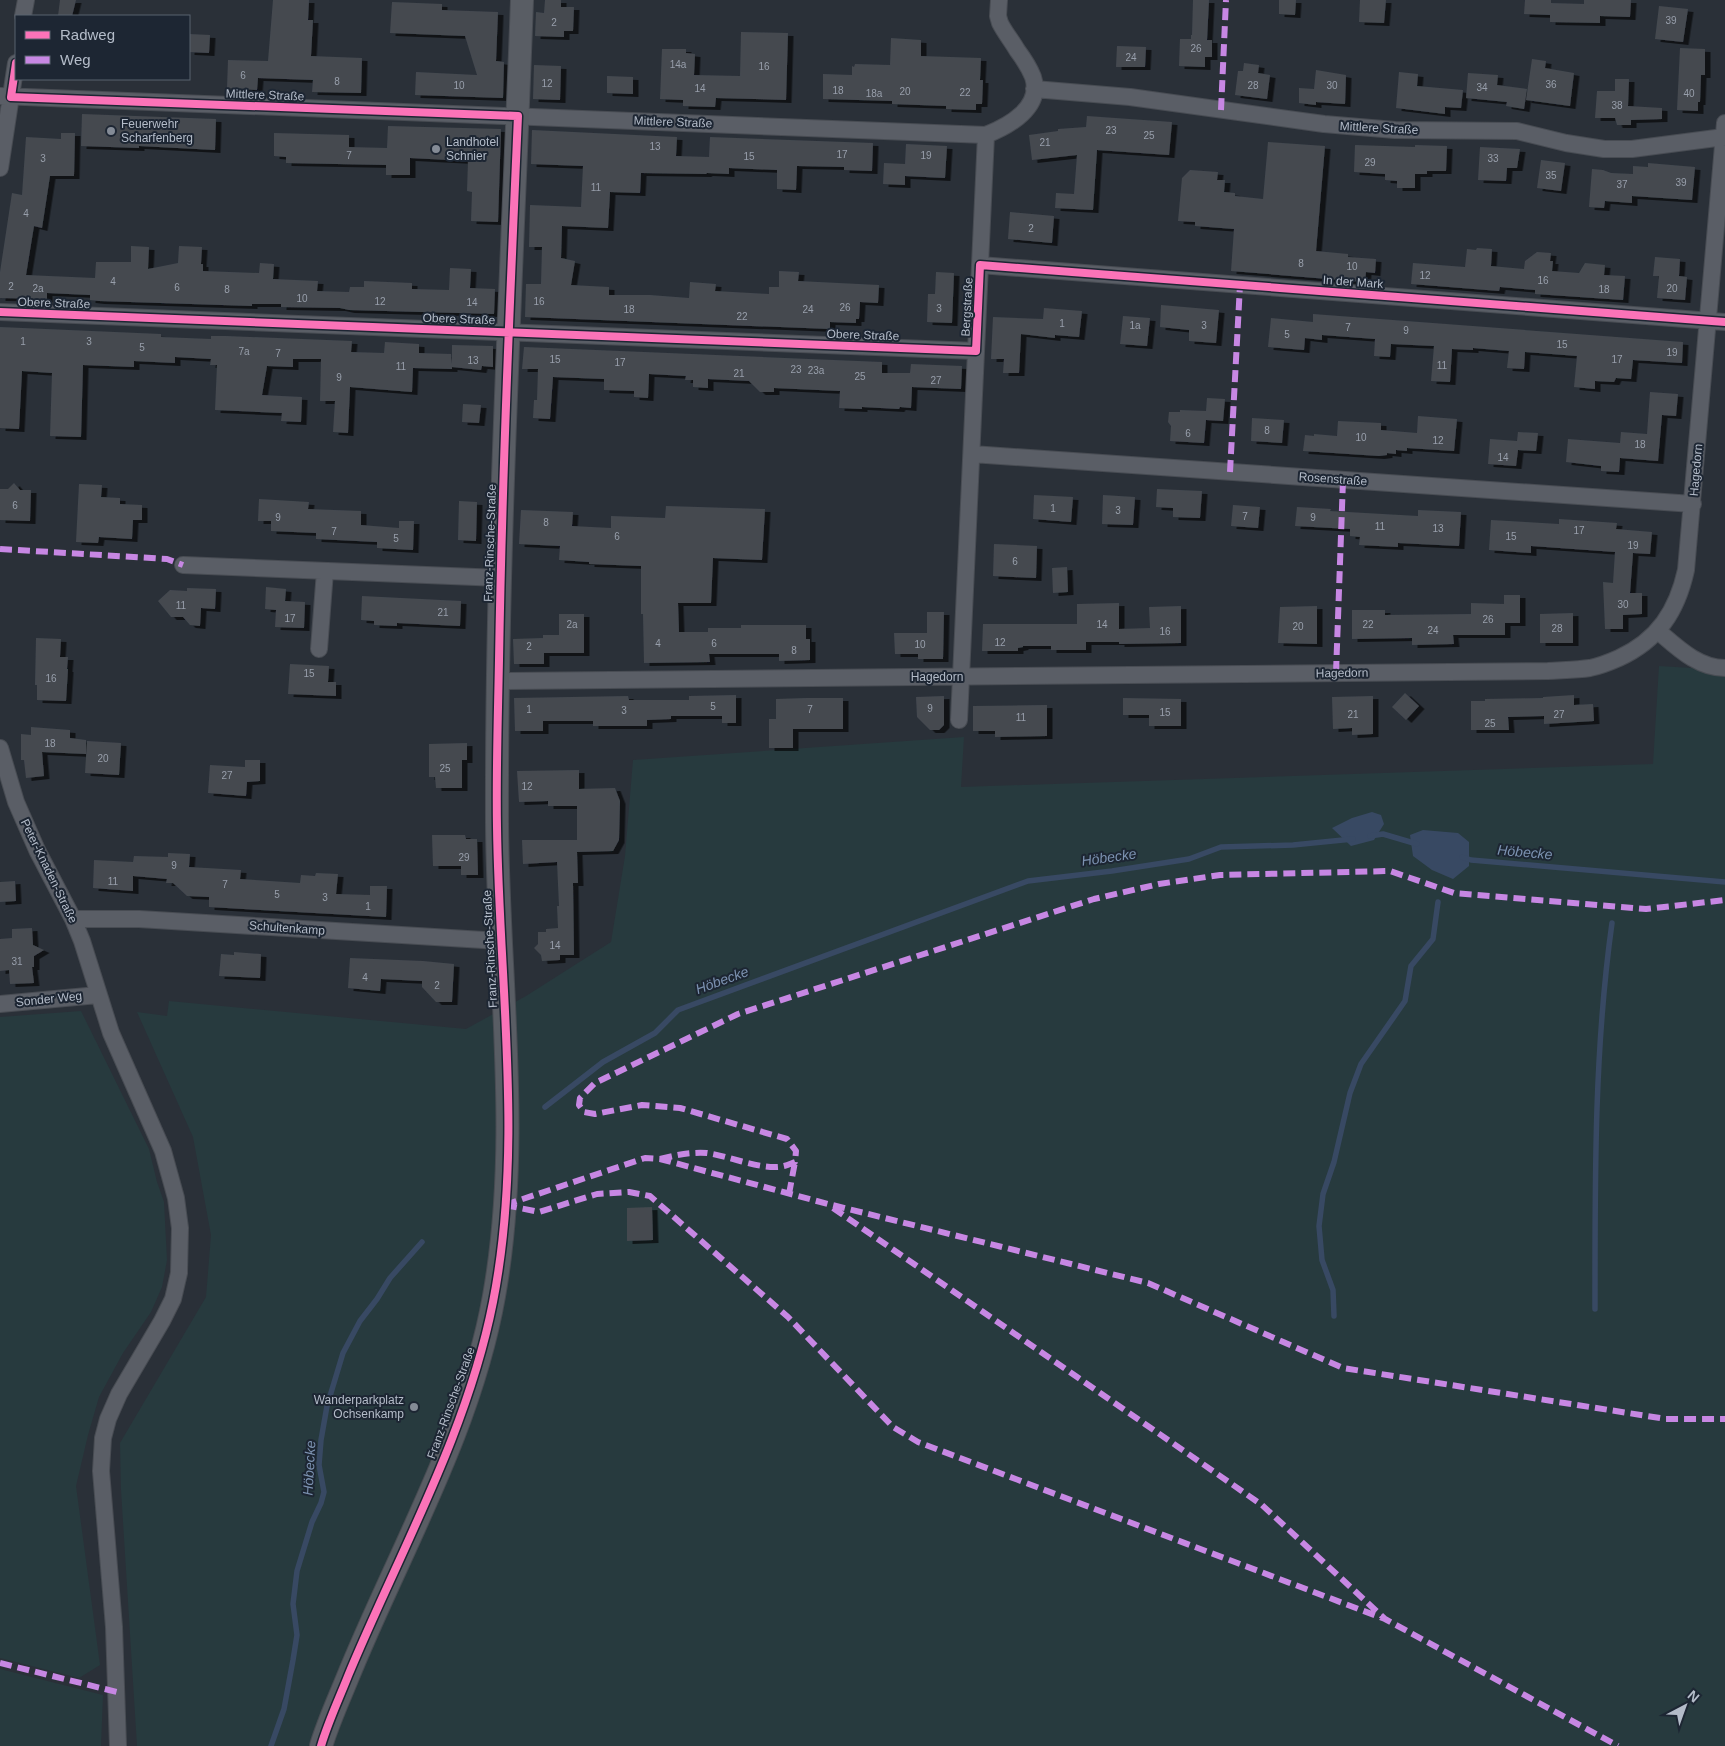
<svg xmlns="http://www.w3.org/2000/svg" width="1725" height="1746" viewBox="0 0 1725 1746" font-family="Arial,sans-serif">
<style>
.green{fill:#273a3e}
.water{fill:#384963}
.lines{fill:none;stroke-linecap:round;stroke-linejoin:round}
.stream{stroke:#384963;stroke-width:5.5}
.building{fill:#444950;filter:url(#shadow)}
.street-casing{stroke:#484c53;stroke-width:18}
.secondary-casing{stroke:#484c53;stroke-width:24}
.street{stroke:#5a5e66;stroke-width:16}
.secondary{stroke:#595d64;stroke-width:22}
.quiet{stroke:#c787e3;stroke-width:6;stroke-dasharray:12 6;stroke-linecap:butt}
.cycleway-casing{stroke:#1d2633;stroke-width:11}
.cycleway{stroke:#fb73b8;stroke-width:8}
.poi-dot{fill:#848b96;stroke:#1d2633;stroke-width:2}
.labels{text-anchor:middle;stroke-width:4;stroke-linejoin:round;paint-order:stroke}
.number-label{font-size:10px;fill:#989fab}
.street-label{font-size:12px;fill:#b4bcc9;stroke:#1d2633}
.poi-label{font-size:12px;fill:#b4bcc9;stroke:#1d2633;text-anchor:start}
.water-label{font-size:14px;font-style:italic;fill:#7c92b1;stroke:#1d2633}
</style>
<defs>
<filter id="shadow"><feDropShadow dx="5.5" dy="3" stdDeviation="0" flood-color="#0009"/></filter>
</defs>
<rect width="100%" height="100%" fill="#2a3038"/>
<path class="green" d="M1659 666 1725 670V1746H137L121 1490 120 1443 206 1297 211 1235 193 1137 137 1012 167 1016 169 1001 466 1029 526 996 611 942 625 856 633 760 964 737 961 787 1653 764Z
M81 1011 149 1149 157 1182 164 1202 167 1260 162 1287 151 1312 123 1353 99 1397 88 1435 76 1486 100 1665 79 1678 0 1658V1017Z
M0 1669 103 1695 101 1746H0Z"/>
<path class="water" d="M1372 812 1381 815 1384 824 1374 840 1351 846 1332 828 1352 818Z
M1423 830 1458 833 1469 842V866L1453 879 1432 870 1413 856 1410 835Z"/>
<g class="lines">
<path class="stream" d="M1370 836 1383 834 1417 844
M1462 857 1471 860 1725 882
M545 1107 603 1062 655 1033 678 1010 1028 881 1112 871 1189 859 1221 847 1293 845 1353 839
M1595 1309C1595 1181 1594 1051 1612 923
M1334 1316 1333 1290 1322 1260 1319 1226 1323 1194 1334 1162 1350 1093 1361 1064 1405 1001 1411 966 1433 939 1438 902
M271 1746 284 1709 293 1660 297 1635 293 1604 297 1571 312 1522 321 1503 324 1492 319 1465 321 1440 327 1406 343 1353 360 1321 377 1299 390 1278 422 1242"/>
</g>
<path class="building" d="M60 0H76L72 16H58Z
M273 0H309L308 20H313L311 56 362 58 361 93 312 92 313 80 258 78 257 90 227 88 228 60 268 61Z
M545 0H561V7H574L573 31H564V37L535 36 536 12 544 13Z
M1193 0H1209L1207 40H1212V57H1205V67L1179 66 1180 39H1191V35H1192Z
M1279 0H1296L1295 15 1279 14Z
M1360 0H1386L1384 23 1359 22Z
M1525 0H1551V3L1584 4V0H1631L1630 17 1600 16V23L1550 22V15L1524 14Z
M392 2 442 4V10L498 12 496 61 504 62 503 98 415 95 416 72 477 75 465 36 390 33Z
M1659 6 1688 9 1683 42 1655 39Z
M741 32 788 33 786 100 716 98 715 107 683 106V100L660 99 662 49H686V53L695 54 694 75 740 76Z
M189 34 210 35 209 53 189 52Z
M891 38 921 40V56L981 58 980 80H983L982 104H976V110L946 109V106L892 104V101L823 99V74L852 75V66L854 67 855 64 890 65Z
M1117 46 1146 47 1145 67H1116Z
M1680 48 1705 49V75H1701L1700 102H1698V111L1677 110Z
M1532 59 1546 61 1545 68 1574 73 1570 106 1526 100Z
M1244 63 1259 65 1258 73 1270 75 1267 99 1235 95 1238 71H1243Z
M534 65 561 66 560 100 533 99Z
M1316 70 1346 75 1345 104 1316 102V105L1299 103V88L1314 89Z
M1399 72 1418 74 1417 86 1463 90 1461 108 1445 107V114L1396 108Z
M1468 73 1498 75 1497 85 1527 89 1524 109 1506 106 1507 102 1466 98Z
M607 76 633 77V94L607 93Z
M1615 79H1629L1628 106 1662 108V119L1631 120V125H1617L1615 118H1595L1597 91H1615Z
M82 114 216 119 215 150 139 146V148L81 146Z
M1087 116 1172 122 1169 155 1097 150 1093 210 1055 208 1056 193 1074 194 1077 155 1032 160 1029 135 1058 131V129L1086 127Z
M388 126 501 129 498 222 471 221 472 192 467 191 468 161 410 158V175H386V165L286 163V157L274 156V133L349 135V147L387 148Z
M532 130 677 137 676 156 709 157 710 137 873 143 872 171 844 170V167L797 166 796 190 777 189V170L729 168V174L707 173 706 174 641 173 640 193 610 192 608 228 562 226 561 258 575 261 571 285 609 287V295H650L689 298 690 282 716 284 715 291 769 294V287H779V271L799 272 798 281 879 285 878 303 860 302 859 319H856V323L830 322V329L525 317 526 284H541L542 247H529L530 205 581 207 583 166 531 164Z
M61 133H75L74 176H50L42 228 34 226 26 275 95 278 96 262H131V246L149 247 148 269 178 263 179 246 202 247 201 264H203V271L259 273 260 263 274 264 273 279 318 281 317 291 349 292 350 287H364V281L412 283V289L449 290 450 268 471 269 470 288 495 289 494 314 349 310 340 308 281 307V304H252V306L99 301 90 300V295L47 293V299L0 298V272L12 193 22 195 26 137 61 139Z
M1268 142 1325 146 1316 251 1348 254V257L1376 259 1375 273 1366 272 1365 282 1231 271 1234 229 1195 226V222L1178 221 1182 178 1190 170 1218 172 1217 180H1225L1224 192 1235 193V196L1263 199Z
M906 144 947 146 945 178 905 176V185L883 184 884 163 905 164Z
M1355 145 1415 147V145L1447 146 1446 171H1427V174H1415V188H1397V181L1385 180V174L1354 172Z
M1480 147 1520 149 1517 168H1507L1506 181 1478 180Z
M1541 160 1565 163 1561 191 1537 188Z
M1648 163 1695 167 1692 200 1632 196V203L1605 201 1604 208 1589 207 1592 169 1603 170 1611 173 1633 174V166L1648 167Z
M1010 212 1054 216 1052 243 1008 239Z
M1477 248 1492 249 1491 266 1524 269 1525 261 1537 252 1551 253 1550 261H1553L1552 271 1579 273 1585 263 1605 265 1604 275 1625 276 1623 300 1535 294V290L1500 287 1499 291 1411 284 1413 263 1465 267 1467 249 1476 250Z
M1655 257 1680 259 1679 276 1687 277 1685 300 1657 298 1659 276H1653Z
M936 272 954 273 952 323 927 322 928 294H935Z
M1161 305 1219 310 1216 343 1189 341V330L1160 327Z
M1044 308 1082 311 1079 337 1055 335V338L1021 334 1019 373H1003L1004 359H991L993 317 1043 319Z
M1313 314 1683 342 1682 363 1633 360 1631 379 1616 378 1614 382 1595 381V389L1574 387 1577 356 1525 352 1524 369 1507 368 1509 351 1473 348V350L1452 349 1450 382 1431 381 1434 346 1391 344 1390 357 1374 356 1375 339 1322 335V340L1305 338 1304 350 1268 347 1271 318 1313 322Z
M1123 316 1150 318 1147 346 1120 344Z
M0 327 161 334V337L211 339V336H226L352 341 351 352 384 353 385 342 419 344V353L451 354 452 364V345L493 346V367L482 366 481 370 452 367V369L413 368 412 392 350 387 348 433 333 432 335 401H320L321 359H293V367L267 366 262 395 302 397 301 422 281 421 282 413 215 410 217 365H210L211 359 175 357V363L134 361V367L83 365 81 437 50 436 52 373 22 371 19 429 0 428Z
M524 347 882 362V373H910L911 364 962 366 961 389 912 387 911 408 900 407 899 409 862 407V409L839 408 840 391 774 388V392H760L749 381 708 379V388L693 387V380H685L686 376 649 374 648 398 634 397V391L604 390V379L553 377 550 419 533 418 534 400H537L538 369H522Z
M1650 392 1678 394 1676 416 1662 415 1658 461 1620 458 1619 472 1601 471V466L1566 462 1568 439 1620 443 1621 432 1647 434Z
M1207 398 1225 399 1223 421 1206 420 1204 443 1170 441 1171 426 1168 422 1169 412H1180V410L1206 411Z
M463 404 481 405 479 423 462 422Z
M1418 416 1457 419 1454 451 1407 448V451L1396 450V454L1387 453V455L1379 456 1303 451 1305 435 1314 436V434L1337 436 1338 421 1381 423V430L1417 433Z
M1252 418 1284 420 1282 443 1251 441Z
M1518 432 1538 433 1536 451 1518 450 1516 466 1488 464 1490 439 1517 441Z
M14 483 20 490H31L30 521 0 520V489H8Z
M79 484 102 485 101 497 120 498V504L142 505V520H133L132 539 99 537 98 543 76 542Z
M1157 489 1202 491 1200 518 1173 517V508L1156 507Z
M1034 495 1073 497 1071 522 1033 519Z
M1103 495 1135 497 1133 525 1102 524Z
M259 499 309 502 308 509 361 511V525L399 528V521H414L413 550 377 548V542L316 539V533L271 531V521H258Z
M459 501 477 502 476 541 458 540Z
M1233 505 1260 507 1258 528 1231 526Z
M666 506 765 509 762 560 713 558 711 603H678L679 632H708V628H741V625H806V639H810V660L779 661V654H709L710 662 644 663 643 614H641V566L589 564V562L559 560 560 546 519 544 521 510 573 512 572 526 611 528V516L665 518Z
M1297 507 1331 509 1330 511 1418 516V510L1461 512 1459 546 1398 543V547L1359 545 1360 537 1350 536V529L1295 526Z
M1559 519 1617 523 1616 529 1652 532 1650 554 1633 553 1630 593H1642V614L1623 615V629H1605L1603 582 1613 583 1615 552 1531 546V553L1489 550 1491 520 1559 524Z
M994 544 1037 546 1036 578 993 576Z
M1067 567 1068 592 1053 593 1052 568Z
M266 587 286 589 285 601 305 602 304 628 275 627 276 610 265 609Z
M187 588 216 589 215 609 201 608 200 626 190 625 183 617H171L158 601 170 590 187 591Z
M1504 595H1520V623H1505V635H1453L1454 644 1412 645V638L1352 639V610H1385V615L1471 614V603L1504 604Z
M362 596 461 601 460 626 397 623V626L374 625V621L361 620Z
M1119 603V631V629L1150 628 1149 607 1181 606V643L1119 644V642H1086V650H1051V646H1023V647L1018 648V651H982L983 624H1077V604Z
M1317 606V644L1278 643 1280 607Z
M927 612H944L943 659H918V654H895L894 633H927Z
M1573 613V643H1540V614Z
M559 614H584V653H544V664H514L513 639 543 638V635H559Z
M36 638 61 639 60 657H68L67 669H68L66 701 37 700V685H35Z
M290 664 329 666 328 682H336V696L288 694Z
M1405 693 1419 706 1406 720 1392 707Z
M736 695V723H722V716H671V719L647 720V726H593V721H543V731H515L514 698 628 696 629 700H689V696Z
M1574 695V705L1593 704 1594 721 1544 724V716L1508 717 1509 730H1471V701H1485V699L1543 698V697Z
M944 696V725L939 730H930L917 717 916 697Z
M1373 696V734L1352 735V728L1333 729 1332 697Z
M806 698H843V729H793V748H769V719H776V699Z
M1123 698 1181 699V726H1149V715H1123Z
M1047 705V736L995 737V731H973V706Z
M31 727 70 730V738L86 740V754L42 752 44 776 26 778 24 760H21V734L31 735Z
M87 741 121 743 119 775 85 773Z
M467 743V760H462V788H436L435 777H429V744Z
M245 760H260V781L247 782 246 796 208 793 210 765 245 767Z
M579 770V789L615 788 620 801 619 840 613 851 577 852 578 883H573L574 955H560V960L542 961 541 955 534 948 538 944V932H546V929L558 928 557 906H559L557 862 523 864 522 840H577V842V806H548V801L519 802 517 771Z
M432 835H465L466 839H477L478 875H461V866H433Z
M168 853 190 854 189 867 241 870 240 879 300 883 301 875 315 876 316 873 338 874 336 894 370 895V886H387L386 917 209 907V897L187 896 173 883H166L167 879 133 876V891L93 888 94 860 133 862 134 856 168 857Z
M15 881 16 901 0 902V882Z
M32 928 33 945 44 950 34 956V967H32L34 983 10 984 9 970 0 971V939L12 938V929Z
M234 952 261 954 260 978 219 976 221 954 234 955Z
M350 958 423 961 454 964 452 1002H436L422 987V981L381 979 380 991 348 988Z
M652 1207 653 1240 627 1241V1208Z"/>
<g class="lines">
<defs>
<path id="street" d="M23 16 26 0
M1034 89 1130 97 1324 124 1395 130 1517 131 1566 143 1604 149H1632L1724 137
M0 96 986 135
M0 168 16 63
M980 265 1725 322
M0 312 976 351
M972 454 1693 504
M183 565 500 578
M1658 631C1678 648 1698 668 1725 668
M319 649 325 571
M498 681 1548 671C1562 670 1576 670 1590 668 1600 666 1610 662 1619 658 1658 640 1677 611 1686 570L1725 123
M959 720 986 135C1009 126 1043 107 1033 77 1029 67 1023 58 1017 50 1012 41 1005 33 1000 23L998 16 999 0
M0 748 16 802 37 850 73 919 82 941 111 1033 163 1151 176 1198 180 1228 179 1273 173 1299 162 1321 119 1394 108 1419 103 1438 101 1471 114 1627 118 1746
M73 919H139L500 941
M0 1004 98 995"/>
<path id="secondary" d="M321 1746C328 1723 338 1701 347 1679 398 1553 470 1432 494 1296 522 1139 498 981 497 823 496 548 512 274 522 0"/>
</defs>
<use href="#street" class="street-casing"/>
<use href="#secondary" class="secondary-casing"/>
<use href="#street" class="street"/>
<use href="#secondary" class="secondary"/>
<path class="quiet" d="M1221 110 1226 0
M1230 472 1240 285
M0 549 167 559 183 565
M1336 673 1343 480
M660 1159C676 1155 690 1152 707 1153 729 1156 763 1171 784 1166 788 1165 792 1163 795 1162L796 1151 787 1139 680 1108 642 1105 595 1114 584 1112 579 1105 580 1098 595 1083 738 1014 1094 899 1159 884 1220 875 1390 871 1454 893 1646 909 1725 900
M789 1194 795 1162
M505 1205 645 1158 660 1159 828 1204 1148 1283 1343 1368 1666 1419H1725
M505 1205 539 1212 597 1194 629 1192 650 1196 788 1317 893 1427 918 1442 1385 1619
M833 1208 1262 1505 1385 1619 1618 1746
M0 1663 117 1692"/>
<defs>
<path id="cycleway" d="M16 63 11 97 518 116C510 297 502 478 499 660 498 715 496 771 497 827 499 985 524 1145 493 1302 467 1434 399 1553 348 1676 339 1699 328 1722 321 1746
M0 312 976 351 980 265 1725 322"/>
</defs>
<use href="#cycleway" class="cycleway-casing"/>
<use href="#cycleway" class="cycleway"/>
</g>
<g class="poi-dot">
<circle cx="111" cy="131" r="5"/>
<circle cx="436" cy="149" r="5"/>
<circle cx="414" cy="1407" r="5"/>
</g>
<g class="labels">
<g class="number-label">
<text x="1671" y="24">39</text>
<text x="554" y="26">2</text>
<text x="1196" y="52">26</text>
<text x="1131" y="61">24</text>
<text x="678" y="68">14a</text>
<text x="764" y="70">16</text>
<text x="243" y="79">6</text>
<text x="337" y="85">8</text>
<text x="547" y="87">12</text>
<text x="1551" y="88">36</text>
<text x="459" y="89">10</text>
<text x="1253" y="89">28</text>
<text x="1332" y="89">30</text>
<text x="1482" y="91">34</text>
<text x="700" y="92">14</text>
<text x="838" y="94">18</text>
<text x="905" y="95">20</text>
<text x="965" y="96">22</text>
<text x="874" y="97">18a</text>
<text x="1689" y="97">40</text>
<text x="1617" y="109">38</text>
<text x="1111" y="134">23</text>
<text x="1149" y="139">25</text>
<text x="1045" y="146">21</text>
<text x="655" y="150">13</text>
<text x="842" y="158">17</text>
<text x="349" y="159">7</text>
<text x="926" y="159">19</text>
<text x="749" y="160">15</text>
<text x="43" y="162">3</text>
<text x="1493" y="162">33</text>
<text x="1370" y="166">29</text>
<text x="1551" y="179">35</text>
<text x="1681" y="186">39</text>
<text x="1622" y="188">37</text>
<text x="596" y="191">11</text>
<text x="26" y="217">4</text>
<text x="1031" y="232">2</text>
<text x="1301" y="267">8</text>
<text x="1352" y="270">10</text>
<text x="1425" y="279">12</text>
<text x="1543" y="284">16</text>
<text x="113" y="285">4</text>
<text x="11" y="290">2</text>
<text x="177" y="291">6</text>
<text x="38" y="292">2a</text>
<text x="1672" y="292">20</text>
<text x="227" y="293">8</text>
<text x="1604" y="293">18</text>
<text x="302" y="302">10</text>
<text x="380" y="305">12</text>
<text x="539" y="305">16</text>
<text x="472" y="306">14</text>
<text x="845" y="311">26</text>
<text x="939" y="312">3</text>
<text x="629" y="313">18</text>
<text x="808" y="313">24</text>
<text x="742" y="320">22</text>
<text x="1062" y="327">1</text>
<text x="1135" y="329">1a</text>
<text x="1204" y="329">3</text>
<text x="1348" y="331">7</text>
<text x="1406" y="334">9</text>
<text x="1287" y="338">5</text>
<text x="23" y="345">1</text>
<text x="89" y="345">3</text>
<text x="1562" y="348">15</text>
<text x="142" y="351">5</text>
<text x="244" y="355">7a</text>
<text x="1672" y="356">19</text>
<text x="278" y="357">7</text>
<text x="555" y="363">15</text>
<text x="1617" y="363">17</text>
<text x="473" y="364">13</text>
<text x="620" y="366">17</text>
<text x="1442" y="369">11</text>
<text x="401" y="370">11</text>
<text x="796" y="373">23</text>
<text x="816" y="374">23a</text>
<text x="739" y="377">21</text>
<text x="860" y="380">25</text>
<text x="339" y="381">9</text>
<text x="936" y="384">27</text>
<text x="1267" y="434">8</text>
<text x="1188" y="437">6</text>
<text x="1361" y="441">10</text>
<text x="1438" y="444">12</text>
<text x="1640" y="448">18</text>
<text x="1503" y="461">14</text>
<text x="15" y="509">6</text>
<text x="1053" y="512">1</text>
<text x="1118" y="514">3</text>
<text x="1245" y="520">7</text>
<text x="278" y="521">9</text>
<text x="1313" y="521">9</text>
<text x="546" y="526">8</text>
<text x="1380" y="530">11</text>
<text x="1438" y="532">13</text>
<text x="1579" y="534">17</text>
<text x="334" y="535">7</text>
<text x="617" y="540">6</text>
<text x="1511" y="540">15</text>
<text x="396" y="542">5</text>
<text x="1633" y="549">19</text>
<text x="1015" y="565">6</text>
<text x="1623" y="608">30</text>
<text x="181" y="609">11</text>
<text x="443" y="616">21</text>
<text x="290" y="622">17</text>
<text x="1488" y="623">26</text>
<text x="572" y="628">2a</text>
<text x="1102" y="628">14</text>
<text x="1368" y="628">22</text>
<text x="1298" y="630">20</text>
<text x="1557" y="632">28</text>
<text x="1433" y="634">24</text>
<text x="1165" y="635">16</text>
<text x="1000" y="646">12</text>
<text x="658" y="647">4</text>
<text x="714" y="647">6</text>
<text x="920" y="648">10</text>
<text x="529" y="650">2</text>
<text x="794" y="654">8</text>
<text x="309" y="677">15</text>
<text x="51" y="682">16</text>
<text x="713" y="710">5</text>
<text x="930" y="712">9</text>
<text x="529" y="713">1</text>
<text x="810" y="713">7</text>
<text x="624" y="714">3</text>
<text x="1165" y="716">15</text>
<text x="1353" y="718">21</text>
<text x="1559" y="718">27</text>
<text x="1021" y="721">11</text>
<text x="1490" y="727">25</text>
<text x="50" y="747">18</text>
<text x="103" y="762">20</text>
<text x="445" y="772">25</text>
<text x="227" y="779">27</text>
<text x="527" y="790">12</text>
<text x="464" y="861">29</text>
<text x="174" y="869">9</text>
<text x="113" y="885">11</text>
<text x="225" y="888">7</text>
<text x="277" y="898">5</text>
<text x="325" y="901">3</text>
<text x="368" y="910">1</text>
<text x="555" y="949">14</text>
<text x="17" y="965">31</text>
<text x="365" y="981">4</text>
<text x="437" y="989">2</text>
</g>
<g class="street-label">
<text transform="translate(265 95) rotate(2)" y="4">Mittlere Straße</text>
<text transform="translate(673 122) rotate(2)" y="4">Mittlere Straße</text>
<text transform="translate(1379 128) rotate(3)" y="4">Mittlere Straße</text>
<text transform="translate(1353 282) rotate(4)" y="4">In der Mark</text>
<text transform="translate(54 303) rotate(2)" y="4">Obere Straße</text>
<text transform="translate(967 307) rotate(-87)" y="4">Bergstraße</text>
<text transform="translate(459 319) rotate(2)" y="4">Obere Straße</text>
<text transform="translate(863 335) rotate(2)" y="4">Obere Straße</text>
<text transform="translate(1696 470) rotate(-85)" y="4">Hagedorn</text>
<text transform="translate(1333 479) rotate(4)" y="4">Rosenstraße</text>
<text transform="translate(490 543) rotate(-88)" y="4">Franz-Rinsche-Straße</text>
<text transform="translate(1342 673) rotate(-1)" y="4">Hagedorn</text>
<text x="937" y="681">Hagedorn</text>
<text transform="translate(49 871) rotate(64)" y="4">Peter-Knaden-Straße</text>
<text transform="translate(287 928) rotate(4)" y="4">Schultenkamp</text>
<text transform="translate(490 949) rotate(-93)" y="4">Franz-Rinsche-Straße</text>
<text transform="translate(49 999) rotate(-6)" y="4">Sonder Weg</text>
<text transform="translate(451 1403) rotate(-70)" y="4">Franz-Rinsche-Straße</text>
</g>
<g class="poi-label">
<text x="121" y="128">Feuerwehr<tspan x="121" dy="14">Scharfenberg</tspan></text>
<text x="446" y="146">Landhotel<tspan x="446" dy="14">Schnier</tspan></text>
<text x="404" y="1404" text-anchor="end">Wanderparkplatz<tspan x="404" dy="14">Ochsenkamp</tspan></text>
</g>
<g class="water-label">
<text transform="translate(1525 852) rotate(5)" y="5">Höbecke</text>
<text transform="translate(1109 857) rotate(-8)" y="5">Höbecke</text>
<text transform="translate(722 980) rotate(-20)" y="5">Höbecke</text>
<text transform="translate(309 1468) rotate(-87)" y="5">Höbecke</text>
</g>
</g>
<rect x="15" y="15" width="175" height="65" fill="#1d2633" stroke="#59626f"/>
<rect x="25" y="31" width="25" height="8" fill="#fb73b8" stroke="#59626f"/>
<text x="60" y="40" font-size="15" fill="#b4bcc9">Radweg</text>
<rect x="25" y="56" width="25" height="8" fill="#c787e3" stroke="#59626f"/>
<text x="60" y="65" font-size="15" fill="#b4bcc9">Weg</text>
<g transform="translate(1685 1706) rotate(41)" stroke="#1d2633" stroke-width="4" paint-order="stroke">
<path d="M0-4L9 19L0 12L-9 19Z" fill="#b4bcc9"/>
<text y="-8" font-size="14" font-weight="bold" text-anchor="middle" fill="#b4bcc9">N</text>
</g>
</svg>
